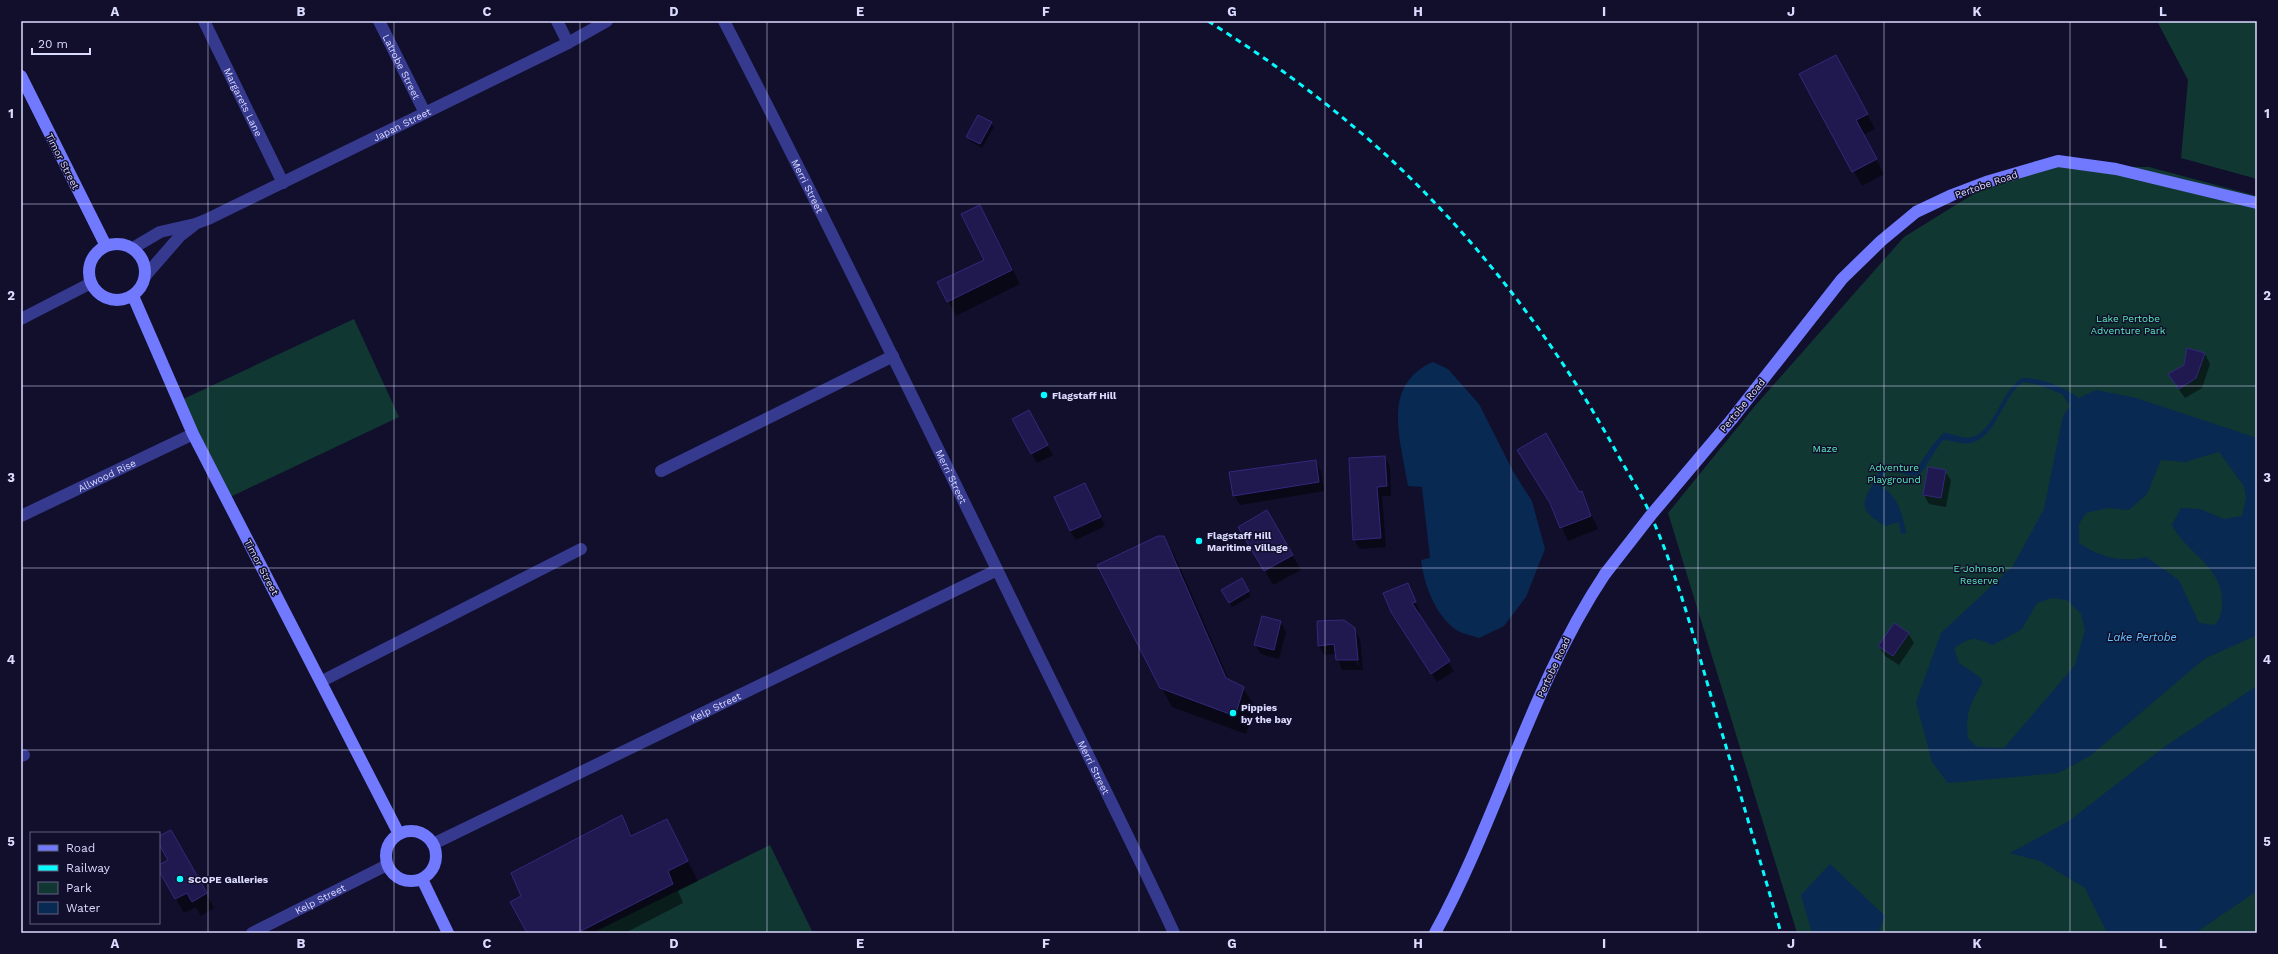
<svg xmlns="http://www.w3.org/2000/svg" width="2278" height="954" viewBox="0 0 2278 954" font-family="'Work Sans',sans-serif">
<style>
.green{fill:#113732}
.water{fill:#082952;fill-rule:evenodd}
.shadow{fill:#0007;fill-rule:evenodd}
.building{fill:#1f194f;stroke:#32297d}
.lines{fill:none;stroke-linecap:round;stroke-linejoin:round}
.street{stroke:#363a8f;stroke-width:12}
.secondary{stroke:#7179ff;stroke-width:12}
.rail{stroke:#06fbff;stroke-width:3;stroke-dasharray:6 5;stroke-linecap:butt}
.secondary-bridge{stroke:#7179ff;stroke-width:12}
.grid{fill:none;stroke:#dbdaff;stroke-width:1;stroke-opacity:0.55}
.poi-dot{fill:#06fbff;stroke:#110f2c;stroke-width:1.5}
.labels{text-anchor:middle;stroke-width:3;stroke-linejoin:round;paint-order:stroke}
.street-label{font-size:10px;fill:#dbdaff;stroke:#110f2c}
.park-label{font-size:10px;fill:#5aebba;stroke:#110f2c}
.poi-label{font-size:10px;font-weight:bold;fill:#dbdaff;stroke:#110f2c;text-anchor:start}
.water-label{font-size:11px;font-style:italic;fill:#68c6ff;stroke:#110f2c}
.neatline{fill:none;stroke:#dbdaff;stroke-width:1.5}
.grid-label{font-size:13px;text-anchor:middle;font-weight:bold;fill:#dbdaff}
</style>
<rect width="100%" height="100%" fill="#110f2c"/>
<path class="green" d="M2157 21H2257V179L2181 158 2188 80Z
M2017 167H2149L2257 196V933H1797L1668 513 1754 407 1904 237Z
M354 319 399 417 226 499 179 401Z
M770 845 813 933H592Z"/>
<path class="water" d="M1433 362 1448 369 1479 404 1514 473 1532 501 1545 549 1526 597 1504 626 1479 638C1471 635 1461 634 1455 629 1435 614 1424 585 1421 560L1430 558 1422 487 1408 486C1401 441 1380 385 1433 362Z
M2022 378C2042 378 2063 386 2079 398L2096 390 2136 398 2257 438V635L2204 659 2090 756 2058 773 1948 783 1932 762 1916 702 1941 633 2013 566 2044 509 2063 416 2070 406 2062 394 2036 384 2023 382C2002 396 1996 439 1970 443 1962 445 1951 440 1943 440 1937 447 1924 470 1920 474 1907 483 1886 455 1879 485 1898 496 1902 512 1906 533L1901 534 1899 522 1885 526C1868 515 1858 508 1870 489 1876 480 1876 473 1885 465H1895L1915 471 1932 446 1943 433C1954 433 1962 440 1973 437 1994 431 2001 391 2022 378ZM2219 452 2244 486 2246 498 2242 516 2224 519 2200 509 2181 508 2172 525C2186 553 2221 565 2222 600 2222 611 2222 616 2215 625L2199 623 2179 580 2146 557C2121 563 2100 557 2079 543V524L2086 513 2108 508 2129 510 2147 494 2161 460 2185 462ZM2052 598 2067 600 2081 614 2085 630 2075 665 2004 748 1977 747 1968 738C1965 715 1970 703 1982 684L1981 678 1959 663 1954 648C1971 636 1975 637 1993 645L2022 629 2037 603Z
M2257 686V891L2198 931 2199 933H2107L2085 888 2040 861 2010 853 2069 821 2167 745Z
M1830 864 1885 916 1878 933H1812L1801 895Z"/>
<path class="shadow" d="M1844 70 1875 129 1863 135 1884 174 1862 186 1801 75Z
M991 123 994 127 982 148 970 141 967 137Z
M980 206 1020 284 956 316 948 301 985 260Z
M2205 354 2210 364 2202 388 2185 398 2169 375Z
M1028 411 1053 455 1037 463 1013 419Z
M1384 457 1390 466 1391 496H1382L1386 547 1360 549 1354 540Z
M1315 461 1321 471 1324 491 1240 505 1234 496 1230 473Z
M1945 471 1951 480 1946 507 1929 504 1924 495Z
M1581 492 1598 529 1568 541 1552 505Z
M1090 494 1105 526 1076 540 1070 531Z
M1267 511 1301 570 1273 585 1240 527Z
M1163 537 1175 556 1229 680 1243 688 1255 707 1246 734 1172 707 1161 687Z
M1241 579 1251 596 1232 607 1222 590Z
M1407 584 1420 612 1417 613 1454 671 1437 682 1398 622Z
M1281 622 1286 632 1279 659 1261 654 1255 645Z
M1318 622 1354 629 1360 639 1363 670H1342L1336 654 1324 655 1319 646ZM1354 634H1356L1359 665H1357Z
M1908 633 1914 643 1899 665 1885 656 1879 646Z
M622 816 633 836 667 820 698 881 678 891 683 903 625 933H528L522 896Z
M171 831 214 908 201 916 196 907 184 913 159 869V866L170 860 159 841V838Z"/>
<path class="building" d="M1836 55 1868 114 1856 120 1877 159 1852 172 1799 74Z
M978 115 992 122 980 144 966 137Z
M980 205 1012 270 947 302 937 282 984 260 961 214Z
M2187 348 2205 353 2196 378 2179 389 2168 374 2184 365Z
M1029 410 1048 445 1031 454 1012 419Z
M1546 433 1579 492 1582 491 1591 516 1560 528 1550 503 1517 450Z
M1385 456 1387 486 1377 487 1381 538 1353 540 1349 458Z
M1316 460 1319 482 1233 496 1229 472Z
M1928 467 1946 470 1941 498 1923 495Z
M1085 483 1101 517 1070 531 1054 497Z
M1267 510 1293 555 1264 571 1238 527Z
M1158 536H1164L1226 678 1244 687 1235 716 1160 688 1097 565Z
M1242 578 1249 591 1229 603 1221 590Z
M1408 583 1416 602 1412 603 1450 661 1431 674 1391 612 1383 593Z
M1262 616 1281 621 1274 650 1254 645Z
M1344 620 1355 628 1358 660H1336L1334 644 1318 646 1317 621Z
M1894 623 1909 633 1893 656 1878 646Z
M622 815 631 836 667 819 688 861 668 871 673 884 577 933H527L510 902 521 896 511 873Z
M171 830 207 893 192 902 187 893 175 899 159 871V865L168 860 159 844V836Z"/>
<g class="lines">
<g class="street">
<path id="s1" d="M204 21 283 183"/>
<path id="s2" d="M379 21 425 113"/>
<path d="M557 21 568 43"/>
<path id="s3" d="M724 21C827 221 926 423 1024 625 1074 728 1126 829 1174 933"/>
<path id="s4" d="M133 248 160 232 195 224 208 219 568 43 607 21"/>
<path d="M146 275 180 236 193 226"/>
<path d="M21 319 91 283"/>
<path d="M661 471 893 356"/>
<path id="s5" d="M21 516 193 434"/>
<path d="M322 681 581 549"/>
<path d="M21 756 24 755"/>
<path id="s6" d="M433 844 997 570"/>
<path id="s7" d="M252 933 387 865"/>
</g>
<path class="secondary" d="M21 76 106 246
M89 272a28 28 0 1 1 56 0a28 28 0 1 1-56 0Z
M133 296 193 434 399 834
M1732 419 1842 279 1881 241 1916 212 1952 195 1986 182 2058 161 2116 169 2257 203
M386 856a25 25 0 1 1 50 0a25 25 0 1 1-50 0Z
M422 879 448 933
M1435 933C1499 816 1531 685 1605 574"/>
<path class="rail" d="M1208 21C1257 52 1304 85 1348 122 1454 209 1545 325 1612 444 1625 469 1641 492 1652 518 1678 577 1695 641 1713 703 1736 780 1759 856 1781 933"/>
<path class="secondary-bridge" d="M1605 574 1651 515 1732 419"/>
</g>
<path class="grid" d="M208 21V933M394 21V933M580 21V933M767 21V933M953 21V933M1139 21V933M1325 21V933M1511 21V933M1698 21V933M1884 21V933M2070 21V933M21 204H2257M21 386H2257M21 568H2257M21 750H2257"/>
<g class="poi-dot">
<circle cx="1044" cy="395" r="4"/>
<circle cx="1199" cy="541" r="4"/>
<circle cx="1233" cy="713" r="4"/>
<circle cx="180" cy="879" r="4"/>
</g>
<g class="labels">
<g class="street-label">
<text dy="4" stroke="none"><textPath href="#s2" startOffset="51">Latrobe Street</textPath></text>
<text dy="4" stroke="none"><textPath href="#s1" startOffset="90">Margarets Lane</textPath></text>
<text dy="4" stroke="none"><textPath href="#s4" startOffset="297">Japan Street</textPath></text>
<text transform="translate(63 161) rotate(63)" y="4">Timor Street</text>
<text transform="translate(1986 184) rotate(-19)" y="4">Pertobe Road</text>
<text dy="4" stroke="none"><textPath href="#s3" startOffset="185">Merri Street</textPath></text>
<text transform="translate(1742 405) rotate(-51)" y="4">Pertobe Road</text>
<text dy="4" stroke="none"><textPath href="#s5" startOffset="95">Allwood Rise</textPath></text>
<text dy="4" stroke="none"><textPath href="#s3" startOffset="509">Merri Street</textPath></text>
<text transform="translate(262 567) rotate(62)" y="4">Timor Street</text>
<text transform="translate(1553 667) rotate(-65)" y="4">Pertobe Road</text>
<text dy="4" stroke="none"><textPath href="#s6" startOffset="314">Kelp Street</textPath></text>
<text dy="4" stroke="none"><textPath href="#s3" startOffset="833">Merri Street</textPath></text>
<text dy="4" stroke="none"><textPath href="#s7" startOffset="76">Kelp Street</textPath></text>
</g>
<g class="park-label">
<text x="2128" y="322">Lake Pertobe<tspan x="2128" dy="12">Adventure Park</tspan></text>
<text x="1825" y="452">Maze</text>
<text x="1894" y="471">Adventure<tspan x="1894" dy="12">Playground</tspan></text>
<text x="1979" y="572">E Johnson<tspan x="1979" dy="12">Reserve</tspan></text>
</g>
<g class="poi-label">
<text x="1052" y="399">Flagstaff Hill</text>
<text x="1207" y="539">Flagstaff Hill<tspan x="1207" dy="12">Maritime Village</tspan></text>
<text x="1241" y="711">Pippies<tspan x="1241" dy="12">by the bay</tspan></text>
<text x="188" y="883">SCOPE Galleries</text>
</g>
<g class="water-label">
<text x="2142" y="641">Lake Pertobe</text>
</g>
</g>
<rect width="2278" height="954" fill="none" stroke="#110f2c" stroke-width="44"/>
<rect x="30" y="832" width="130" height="92" fill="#110f2c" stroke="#626080"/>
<rect x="38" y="845" width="20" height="6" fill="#7179ff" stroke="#626080"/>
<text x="66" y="852" font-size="12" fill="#dbdaff">Road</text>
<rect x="38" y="865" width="20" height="6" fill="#06fbff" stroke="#626080"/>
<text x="66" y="872" font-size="12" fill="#dbdaff">Railway</text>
<rect x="38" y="882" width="20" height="12" fill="#113732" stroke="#626080"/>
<text x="66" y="892" font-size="12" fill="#dbdaff">Park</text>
<rect x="38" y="902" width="20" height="12" fill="#082952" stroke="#626080"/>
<text x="66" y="912" font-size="12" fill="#dbdaff">Water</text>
<path d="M32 48v6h58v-6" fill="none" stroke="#dbdaff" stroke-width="2"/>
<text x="38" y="48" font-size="12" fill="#dbdaff" stroke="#110f2c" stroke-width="3" paint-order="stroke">20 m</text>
<rect x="22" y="22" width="2234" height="910" class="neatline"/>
<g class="grid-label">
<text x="115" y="16">A</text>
<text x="301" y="16">B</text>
<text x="487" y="16">C</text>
<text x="674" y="16">D</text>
<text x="860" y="16">E</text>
<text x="1046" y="16">F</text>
<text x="1232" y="16">G</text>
<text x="1418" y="16">H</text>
<text x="1604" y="16">I</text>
<text x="1791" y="16">J</text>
<text x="1977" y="16">K</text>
<text x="2163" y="16">L</text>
<text x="11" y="118">1</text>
<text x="2267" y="118">1</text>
<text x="11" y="300">2</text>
<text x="2267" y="300">2</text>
<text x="11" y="482">3</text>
<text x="2267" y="482">3</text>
<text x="11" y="664">4</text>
<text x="2267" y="664">4</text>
<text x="11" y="846">5</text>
<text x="2267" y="846">5</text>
<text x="115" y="948">A</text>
<text x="301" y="948">B</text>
<text x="487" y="948">C</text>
<text x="674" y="948">D</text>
<text x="860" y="948">E</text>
<text x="1046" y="948">F</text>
<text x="1232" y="948">G</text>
<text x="1418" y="948">H</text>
<text x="1604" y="948">I</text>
<text x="1791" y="948">J</text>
<text x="1977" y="948">K</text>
<text x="2163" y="948">L</text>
</g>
</svg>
